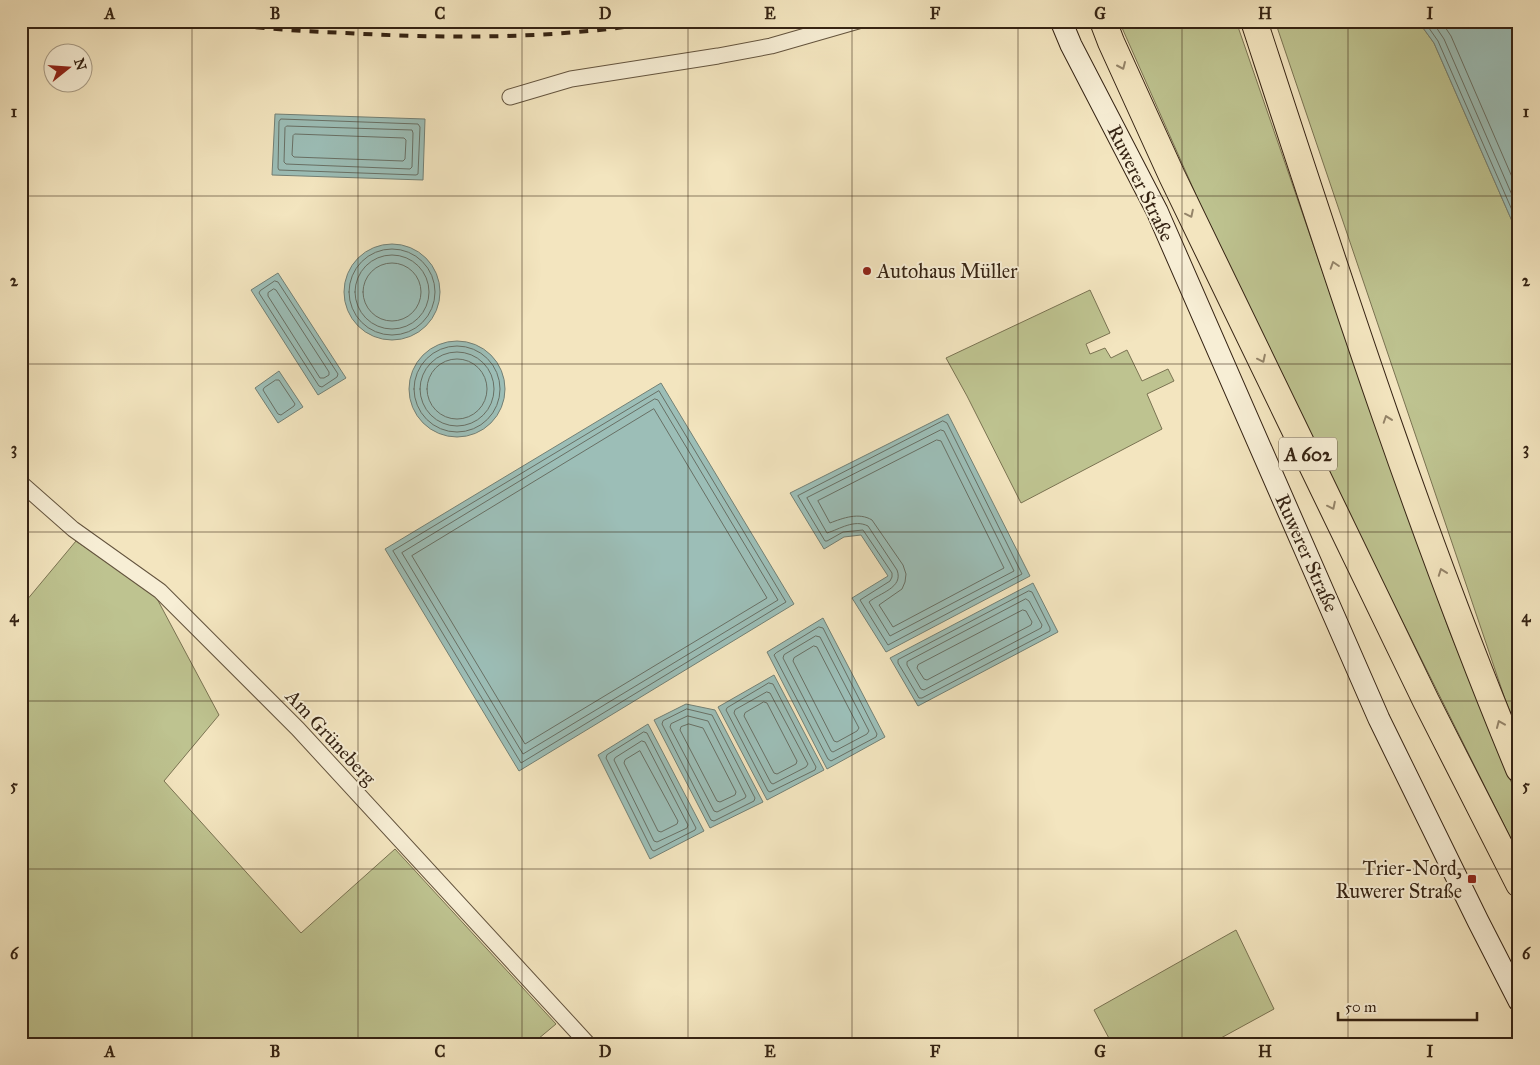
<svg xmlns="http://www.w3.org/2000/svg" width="1540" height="1065" viewBox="0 0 1540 1065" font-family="'IM FELL Great Primer',serif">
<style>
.green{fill:#bec390;stroke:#7a7352}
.water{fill:#9cbeb7;stroke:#738075}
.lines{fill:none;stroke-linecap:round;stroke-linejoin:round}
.shore{stroke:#687065;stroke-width:1}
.minor-casing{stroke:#64543e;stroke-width:17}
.secondary-casing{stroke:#352313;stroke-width:23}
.motorway-casing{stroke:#352313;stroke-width:28}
.minor{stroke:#f7eed5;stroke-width:15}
.secondary{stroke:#f7eed5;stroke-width:21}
.motorway{stroke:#f3e5bf;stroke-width:26}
.rail{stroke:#352313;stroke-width:4;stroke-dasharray:9 9;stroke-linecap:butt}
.oneway{stroke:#948469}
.grid{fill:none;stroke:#352313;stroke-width:1;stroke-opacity:0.55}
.poi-dot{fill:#8f2418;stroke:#f7eed5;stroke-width:2}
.labels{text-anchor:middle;stroke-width:4;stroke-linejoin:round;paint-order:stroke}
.shield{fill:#f7eed5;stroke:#6f604d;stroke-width:1}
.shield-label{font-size:19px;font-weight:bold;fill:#352313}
.street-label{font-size:20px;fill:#352313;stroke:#f7eed5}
.poi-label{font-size:20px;fill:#352313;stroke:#f7eed5;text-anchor:start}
.neatline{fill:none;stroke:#352313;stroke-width:2}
.grid-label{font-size:16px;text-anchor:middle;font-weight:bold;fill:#352313}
</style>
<rect width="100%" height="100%" fill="#f3e5bf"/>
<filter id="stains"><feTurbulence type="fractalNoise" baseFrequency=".004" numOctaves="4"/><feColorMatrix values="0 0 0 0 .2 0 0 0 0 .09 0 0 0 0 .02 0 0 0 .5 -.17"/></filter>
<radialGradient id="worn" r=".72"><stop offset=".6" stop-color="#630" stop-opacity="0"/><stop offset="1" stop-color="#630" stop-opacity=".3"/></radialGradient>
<path class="green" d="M1119 21H1236L1370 409 1449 630 1519 801V855L1364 544 1201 206Z
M1275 21H1418L1434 43 1519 237V734L1505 699Z
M1090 290 1110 333 1086 344 1090 354 1105 348 1111 358 1127 350 1142 381 1168 369 1174 381 1147 394 1162 429 1021 503 967 396 946 358Z
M76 541 155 595 219 715 164 781 301 933 395 849 556 1024 532 1044H21V607Z
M1236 930 1274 1009 1210 1044H1112L1094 1010Z"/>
<path class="water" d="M1418 21H1519V237L1434 43Z
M275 114 425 119 423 180 272 175Z
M344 292a48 48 0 1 1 96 0a48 48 0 1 1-96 0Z
M278 273 346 378 318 395 251 290Z
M409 389a48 48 0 1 1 96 0a48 48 0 1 1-96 0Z
M279 371 303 407 278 423 255 388Z
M661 383 794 604 519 771 385 549Z
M948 414 1030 576 886 652 852 598 888 576 861 535 844 537 824 549 790 493Z
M1033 583 1058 632 918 706 890 658Z
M823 618 885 737 827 769 767 652Z
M774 675 824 770 767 800 718 707Z
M686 704 715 710 763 802 710 828 654 720Z
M648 724 704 831 650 859 598 755Z"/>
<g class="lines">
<path class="shore" d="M1424 21 1438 41 1519 226
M1432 21 1444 39 1519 211
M1441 21 1451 36 1519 193
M281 119 418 124 420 127 418 174 416 175 279 170 278 168 279 122Z
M287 126 412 130 413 133 412 167 410 169 286 164 284 162 285 128Z
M295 134 404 138 406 140 405 159 403 161 294 157 292 155 293 136Z
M349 292a43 43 0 1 1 86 0a43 43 0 1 1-86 0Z
M355 292a37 37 0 1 1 74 0a37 37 0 1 1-74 0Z
M363 292a29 29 0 1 1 58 0a29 29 0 1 1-58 0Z
M275 281 278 282 338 374 337 377 322 387 319 386 259 293 260 291Z
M274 289 276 290 329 372V375L324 378H320L268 296V293Z
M414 389a43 43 0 1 1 86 0a43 43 0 1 1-86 0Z
M420 389a37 37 0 1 1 74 0a37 37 0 1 1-74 0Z
M427 389a30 30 0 1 1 60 0a30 30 0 1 1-60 0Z
M276 380H279L295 404 294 406 281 415 278 414 263 390 264 388Z
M659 391 786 602 521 763 393 551Z
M655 399 658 400 778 600 523 754 402 553Z
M654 409 767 598 525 744 412 556Z
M943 421 947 423 1022 574 888 645 860 600 890 581 892 577V573L863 530 843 532 827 541H825L798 496Z
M941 430 944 431 1014 571 890 636 869 602C879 593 904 588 897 570L868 526C854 519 840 529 827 533L807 498Z
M937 440 941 441 1004 568 893 627 879 605 902 589 905 582 906 574 903 565 872 520C859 512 843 518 830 523L818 501Z
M1029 591 1032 592 1050 628V631L922 698H919L898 663V660Z
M1026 599 1029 601 1042 625 1041 628 924 690 921 689 907 665V662Z
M1023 610 1026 611 1032 622 1031 625 927 680 924 679 917 668 918 665Z
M819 627 823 628 877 734 876 737 831 761 828 759 774 655 776 653Z
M816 636 820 637 869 731 867 734 833 752 831 751 783 658 784 655Z
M814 646 817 647 859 728 857 731 837 742 834 741 793 661 794 658Z
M769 683 773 684 816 767 815 770 770 792 768 791 726 710 727 708Z
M767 692 770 693 808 764 806 767 773 784 771 783 734 713 735 710Z
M764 702 767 703 797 761 796 764 777 774 774 773 744 716 745 713Z
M687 709 712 715 755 798 754 801 714 821 711 820 662 724 663 721Z
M688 716 708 721 746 796 745 798 717 812 714 811 670 727 671 724Z
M689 724 703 728 736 792 735 795 720 802 717 801 680 730 681 727Z
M644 732 647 733 696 828 695 830 654 851 652 850 606 758 607 755Z
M642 741 645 742 688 825 687 828 657 842 654 841 614 760 615 758Z
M640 751 678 821 677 824 661 832 658 831 624 763 625 760Z"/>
<defs>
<path id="minor" d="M510 97 571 79 718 56 771 46 858 21
M21 483 73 529 160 591 298 729 588 1044"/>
<path id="secondary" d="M1061 21 1071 45 1157 211 1379 719 1478 921 1519 1001"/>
<path id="motorway" d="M1103 21 1111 42 1172 176 1426 701 1519 884
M1254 21C1336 272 1417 524 1519 769"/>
</defs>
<use href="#minor" class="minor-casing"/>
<use href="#secondary" class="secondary-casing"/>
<use href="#motorway" class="motorway-casing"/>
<use href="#minor" class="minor"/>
<use href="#secondary" class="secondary"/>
<use href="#motorway" class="motorway"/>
<path class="rail" d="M202 21C250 28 298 31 346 33 452 39 560 39 664 21
M367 21 399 23 489 21"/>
</g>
<defs><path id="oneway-chevron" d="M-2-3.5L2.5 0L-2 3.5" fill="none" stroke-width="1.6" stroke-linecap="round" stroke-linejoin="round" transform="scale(1.25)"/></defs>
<g class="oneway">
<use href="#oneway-chevron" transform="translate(1122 66) rotate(66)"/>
<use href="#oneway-chevron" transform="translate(1190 214) rotate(64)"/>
<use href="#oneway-chevron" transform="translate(1334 265) rotate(-108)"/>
<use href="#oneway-chevron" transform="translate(1262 359) rotate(64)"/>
<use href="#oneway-chevron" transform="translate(1387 419) rotate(-109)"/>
<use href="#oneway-chevron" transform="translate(1332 506) rotate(64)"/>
<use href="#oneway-chevron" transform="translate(1442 572) rotate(-110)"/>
<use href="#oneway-chevron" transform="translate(1500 724) rotate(-113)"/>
</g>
<path class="grid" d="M192 21V1044M358 21V1044M522 21V1044M688 21V1044M852 21V1044M1018 21V1044M1182 21V1044M1348 21V1044M21 196H1519M21 364H1519M21 532H1519M21 701H1519M21 869H1519"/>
<g class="poi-dot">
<circle cx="867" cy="271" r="5"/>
<rect x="1467" y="874" width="10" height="10" rx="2.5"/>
</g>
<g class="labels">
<rect class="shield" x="1279" y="437.5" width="58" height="33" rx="4"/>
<g class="shield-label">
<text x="1308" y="461">A 602</text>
</g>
<g class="street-label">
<text transform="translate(1141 183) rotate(64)" y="7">Ruwerer Straße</text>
<text transform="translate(1307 553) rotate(66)" y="7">Ruwerer Straße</text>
<text transform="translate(331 737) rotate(47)" y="7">Am Grüneberg</text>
</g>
<g class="poi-label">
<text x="877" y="278">Autohaus Müller</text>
<text x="1462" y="875" text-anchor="end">Trier-Nord,<tspan x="1462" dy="23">Ruwerer Straße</tspan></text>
</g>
</g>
<rect width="1540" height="1065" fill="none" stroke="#f3e5bf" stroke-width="55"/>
<g transform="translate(68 68) rotate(73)"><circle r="24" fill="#f7eed5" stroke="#a99d87"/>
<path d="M0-4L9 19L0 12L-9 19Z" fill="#8f2418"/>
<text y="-8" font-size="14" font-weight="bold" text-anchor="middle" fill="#352313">N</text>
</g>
<path d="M1338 1012v8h139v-8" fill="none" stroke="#352313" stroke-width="2.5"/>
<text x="1345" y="1012" font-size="15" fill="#352313" stroke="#f7eed5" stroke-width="4" paint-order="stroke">50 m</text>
<rect x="28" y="28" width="1484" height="1010" class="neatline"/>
<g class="grid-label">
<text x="110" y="19">A</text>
<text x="275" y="19">B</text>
<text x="440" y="19">C</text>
<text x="605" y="19">D</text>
<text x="770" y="19">E</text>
<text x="935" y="19">F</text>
<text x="1100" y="19">G</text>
<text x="1265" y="19">H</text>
<text x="1430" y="19">I</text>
<text x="14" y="117">1</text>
<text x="1526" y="117">1</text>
<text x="14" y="286">2</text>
<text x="1526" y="286">2</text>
<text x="14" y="454">3</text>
<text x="1526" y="454">3</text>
<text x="14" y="622">4</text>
<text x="1526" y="622">4</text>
<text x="14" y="791">5</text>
<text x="1526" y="791">5</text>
<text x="14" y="959">6</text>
<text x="1526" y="959">6</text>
<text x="110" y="1057">A</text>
<text x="275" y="1057">B</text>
<text x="440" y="1057">C</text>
<text x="605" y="1057">D</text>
<text x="770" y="1057">E</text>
<text x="935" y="1057">F</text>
<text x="1100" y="1057">G</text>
<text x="1265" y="1057">H</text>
<text x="1430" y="1057">I</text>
</g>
<rect width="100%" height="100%" filter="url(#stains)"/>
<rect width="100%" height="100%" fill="url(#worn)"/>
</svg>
